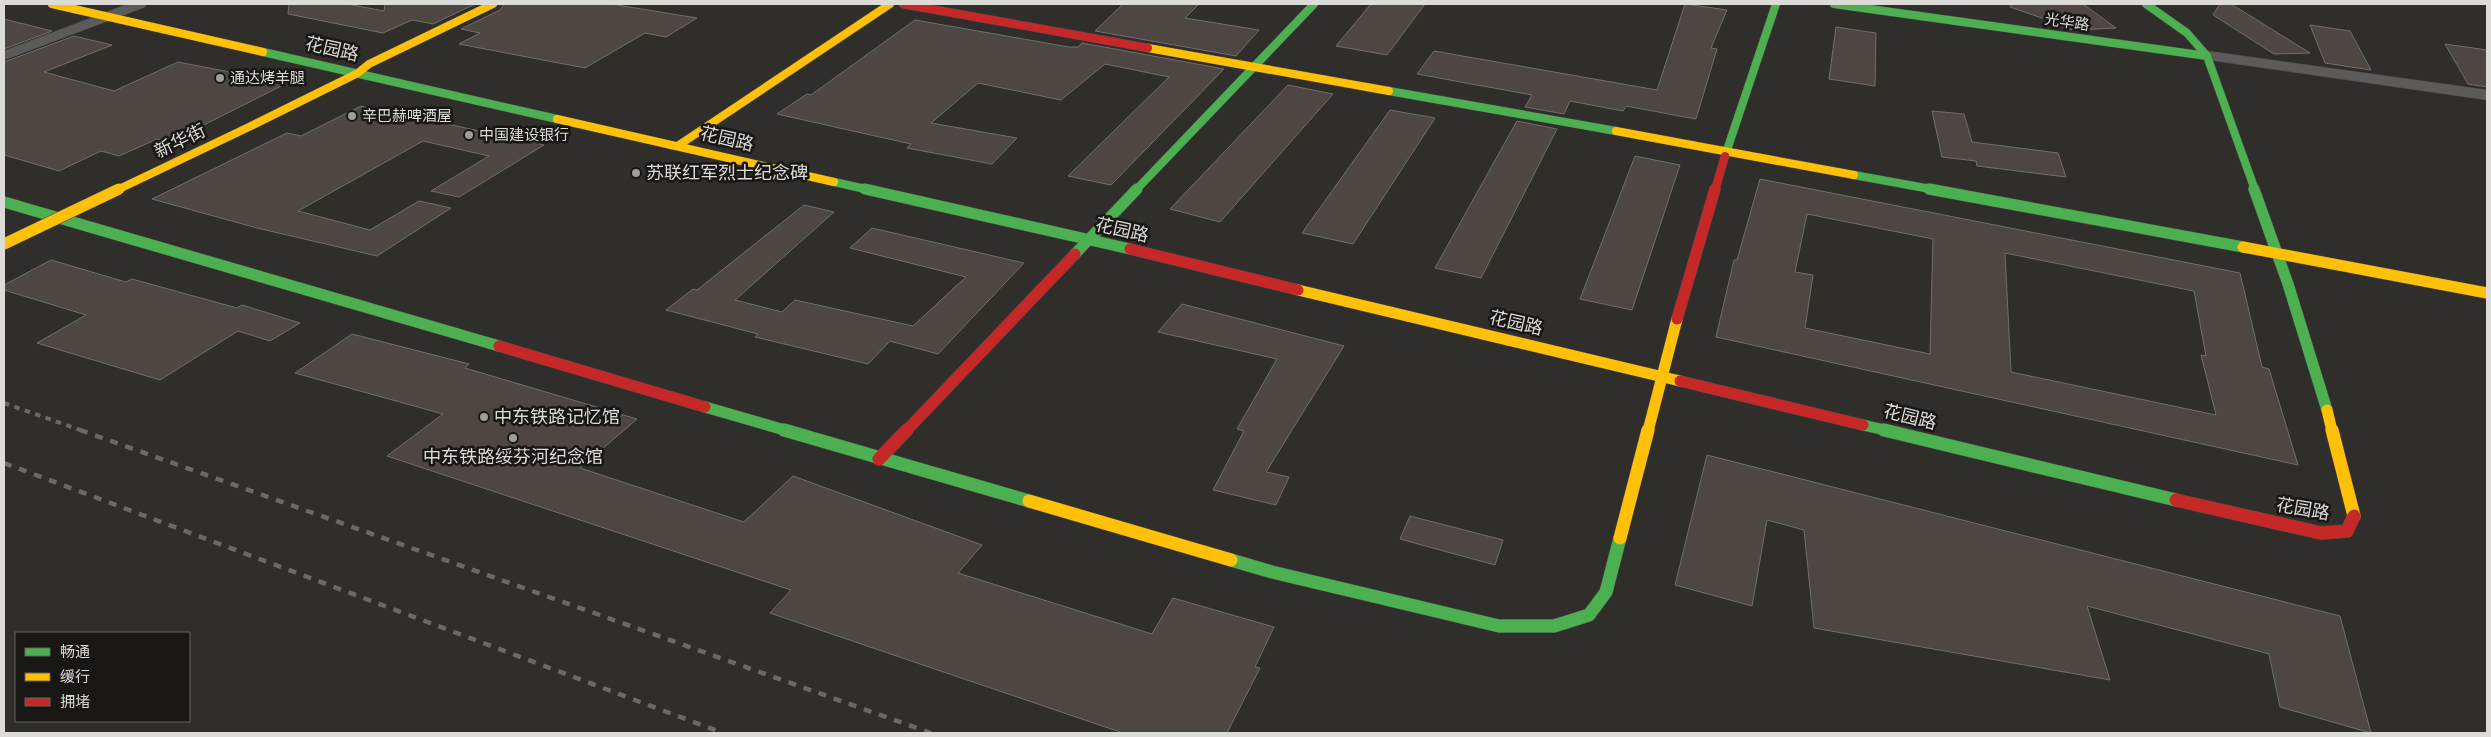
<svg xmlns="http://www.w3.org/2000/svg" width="2491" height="737" viewBox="0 0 2491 737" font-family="'Fira Sans','Noto Sans SC',sans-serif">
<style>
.building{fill:#4d4642;stroke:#716f6d;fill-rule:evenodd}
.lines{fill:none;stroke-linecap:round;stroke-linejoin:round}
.street-casing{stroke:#4a4947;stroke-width:1}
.fast-far2-casing{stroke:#4a4947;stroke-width:9}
.fast-far1-casing{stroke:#4a4947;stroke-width:12}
.fast-casing{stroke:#4a4947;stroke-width:14}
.slow-far2-casing{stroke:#4a4947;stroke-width:9}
.slow-far1-casing{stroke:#4a4947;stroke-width:12}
.slow-casing{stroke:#4a4947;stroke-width:14}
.jam-far2-casing{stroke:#4a4947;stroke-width:9}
.jam-far1-casing{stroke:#4a4947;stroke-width:12}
.jam-casing{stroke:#4a4947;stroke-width:14}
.street{fill:#5c5b5a;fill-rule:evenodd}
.fast-far2{stroke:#4caf50;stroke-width:8}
.fast-far1{stroke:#4caf50;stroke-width:11}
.fast{stroke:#4caf50;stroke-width:13}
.slow-far2{stroke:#ffc107;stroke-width:8}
.slow-far1{stroke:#ffc107;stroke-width:11}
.slow{stroke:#ffc107;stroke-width:13}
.jam-far2{stroke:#c62828;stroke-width:8}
.jam-far1{stroke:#c62828;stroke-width:11}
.jam{stroke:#c62828;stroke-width:13}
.rail-far1{stroke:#6a6967;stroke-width:4;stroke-dasharray:5.5 5.5;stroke-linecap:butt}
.rail{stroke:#6a6967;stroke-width:4.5;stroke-dasharray:8 8;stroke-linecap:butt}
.slow-bridge-far1-casing{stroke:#4a4947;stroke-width:9;stroke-linecap:butt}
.slow-bridge-casing{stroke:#4a4947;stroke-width:12;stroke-linecap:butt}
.slow-bridge-far1{stroke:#ffc107;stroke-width:8}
.slow-bridge{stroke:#ffc107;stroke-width:11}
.poi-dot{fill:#9f9e9a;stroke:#181714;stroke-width:2}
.labels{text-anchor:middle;stroke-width:5;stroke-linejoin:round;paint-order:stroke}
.far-street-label{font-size:15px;fill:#dcdbd7;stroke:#181714}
.far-poi-label{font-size:15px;fill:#dcdbd7;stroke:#181714;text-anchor:start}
.street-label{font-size:18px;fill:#dcdbd7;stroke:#181714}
.poi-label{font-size:18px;fill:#dcdbd7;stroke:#181714;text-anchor:start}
</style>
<rect width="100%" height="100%" fill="#2f2e2a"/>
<path class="building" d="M289 4H347L384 11 385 4H475L433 24 412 20 383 33 288 14Z
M504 4H611L697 18 666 37 645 33 585 68 459 44 480 33 461 29 500 10Z
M1123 4H1199L1185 18 1259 30 1236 56 1095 31Z
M1371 4H1425L1387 55 1336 46Z
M1685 4 1727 10 1711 48 1717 49 1696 119 1626 106 1623 111 1570 101 1564 114 1525 107 1532 95 1417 74 1434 51 1657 90Z
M2011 4H2083L2116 28 2074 30 2063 28 2062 25 2010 7Z
M2220 4H2231L2310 53 2274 54 2213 15Z
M4 19 52 31 4 49Z
M915 20 1069 47H1078L1082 43 1224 69 1111 185 1068 176 1169 77 1105 64 1061 100 978 83 931 123 1017 138 992 164 907 148 911 144 777 114 807 94 811 95Z
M2310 25 2350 31 2371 70 2325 63Z
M1836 27 1876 33 1875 86 1829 79Z
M74 36 112 45 44 72 114 91 178 62 287 83 170 142 157 139 119 156 101 151 59 171 4 155V62Z
M2445 44 2487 50V87L2468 84Z
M1288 85 1333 94 1220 222 1170 209Z
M361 106 416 120 420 118 516 139 527 132 533 142 544 145 459 197 431 191 489 156 423 141 298 211 370 230 419 201 451 208 377 256 257 228 152 199 287 133 301 136Z
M1390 110 1435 118 1353 244 1302 233Z
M1932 111 1964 114 1972 142 2058 153 2066 177 1977 166 1976 161 1942 157Z
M1517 121 1557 129 1481 278 1435 268Z
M1635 156 1680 165 1632 310 1580 299Z
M1760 179 2240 273 2262 367 2269 369 2298 465 1716 337 1734 260H1737ZM1807 214 1933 239 1930 354 1805 328 1813 275 1795 272ZM2005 253 2194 291 2206 356 2201 355 2216 415 2011 372Z
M804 205 834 212 735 300 782 312 795 300 913 326 966 277 850 248 872 228 1024 263 938 354 890 341 868 364 755 337 758 334 666 310 693 289 697 290Z
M51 260 126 282 132 279 237 308 242 305 300 323 270 341 238 331 160 380 37 343 86 315 4 290V285Z
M1182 304 1344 346 1266 472 1289 477 1276 505 1213 490 1244 431 1237 429 1277 359 1158 332Z
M352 334 469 364 465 368 637 419 580 468 744 522 793 476 982 545 958 573 1152 634 1173 598 1274 627 1255 667 1260 668 1227 733H1123L770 613 791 590 387 456 443 414 295 373Z
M1707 455 2340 616 2371 733 2280 707 2269 654 2087 606 2110 680 1814 628 1804 530 1767 520 1752 606 1675 585Z
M1410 516 1503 540 1495 565 1400 539Z"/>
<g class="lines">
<defs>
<path id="street" d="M128 4H147L145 7 4 60V51Z
M2207 51 2487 90V100L2202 59 2199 56Z"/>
<path id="fast-far2" d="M1834 4 2207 56
M2146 4 2187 33 2207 56 2255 190
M263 52 557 119
M1389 91 1616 131
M1725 156 1776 4
M1854 175 1936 190
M834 182 870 190
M1136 190 1314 4"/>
<path id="fast-far1" d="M865 189 1130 249
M1929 189 2243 247
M2254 189 2288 284 2327 410
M4 202 499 346
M1075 254 1137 189
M705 407 788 431
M1863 425 1889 431"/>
<path id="fast" d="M784 430 1029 501
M1884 430 2176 500
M1231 560 1272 572 1499 626H1554L1589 615 1606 592 1620 538"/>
<path id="slow-far2" d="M52 4 263 52
M1148 48 1389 91
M557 119 834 182
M251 126 358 73 369 64 493 4
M1616 131 1854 175
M679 145 890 4"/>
<path id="slow-far1" d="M2243 247 2487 293
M1298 290 1680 381
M2327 410 2332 431
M1648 431 1677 319"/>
<path id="slow" d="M2332 430 2354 516
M1029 501 1231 560
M1620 538 1648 430"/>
<path id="jam-far2" d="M903 4 1148 48
M1715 190 1725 156"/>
<path id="jam-far1" d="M1130 249 1298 290
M1677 319 1715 189
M499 346 705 407
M1680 381 1863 425
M906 431 1075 254"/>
<path id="jam" d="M879 459 907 430
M2176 500 2321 533 2347 531 2354 516"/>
</defs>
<use href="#street" class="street-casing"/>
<use href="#fast-far2" class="fast-far2-casing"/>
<use href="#fast-far1" class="fast-far1-casing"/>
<use href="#fast" class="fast-casing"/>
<use href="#slow-far2" class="slow-far2-casing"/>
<use href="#slow-far1" class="slow-far1-casing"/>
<use href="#slow" class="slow-casing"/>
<use href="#jam-far2" class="jam-far2-casing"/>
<use href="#jam-far1" class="jam-far1-casing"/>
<use href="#jam" class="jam-casing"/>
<use href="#street" class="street"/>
<use href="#fast-far2" class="fast-far2"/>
<use href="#fast-far1" class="fast-far1"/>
<use href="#fast" class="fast"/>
<use href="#slow-far2" class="slow-far2"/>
<use href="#slow-far1" class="slow-far1"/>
<use href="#slow" class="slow"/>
<use href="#jam-far2" class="jam-far2"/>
<use href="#jam-far1" class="jam-far1"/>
<use href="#jam" class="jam"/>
<path class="rail-far1" d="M4 403 83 431"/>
<path class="rail" d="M80 430 931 733
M4 463 723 733"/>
<defs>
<path id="slow-bridge-far1" d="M117 190 251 126"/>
<path id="slow-bridge" d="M4 244 119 189"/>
</defs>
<use href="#slow-bridge-far1" class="slow-bridge-far1-casing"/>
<use href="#slow-bridge" class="slow-bridge-casing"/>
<use href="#slow-bridge-far1" class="slow-bridge-far1"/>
<use href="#slow-bridge" class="slow-bridge"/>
</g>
<g class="poi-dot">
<circle cx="220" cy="78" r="5"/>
<circle cx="352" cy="116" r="5"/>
<circle cx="469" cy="135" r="5"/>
<circle cx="636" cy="173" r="5"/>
<circle cx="484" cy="417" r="5"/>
<circle cx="513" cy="438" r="5"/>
</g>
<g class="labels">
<g class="far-street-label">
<text transform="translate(2067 22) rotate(8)" y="5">光华路</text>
</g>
<g class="far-poi-label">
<text x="230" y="83">通达烤羊腿</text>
<text x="362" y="121">辛巴赫啤酒屋</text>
<text x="479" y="140">中国建设银行</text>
</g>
<g class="street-label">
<text transform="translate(332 49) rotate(13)" y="6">花园路</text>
<text transform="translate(727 139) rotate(13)" y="6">花园路</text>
<text transform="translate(180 141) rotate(-26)" y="6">新华街</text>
<text transform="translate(1122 230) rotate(13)" y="6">花园路</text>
<text transform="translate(1516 323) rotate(13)" y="6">花园路</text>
<text transform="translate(1910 417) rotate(14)" y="6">花园路</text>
<text transform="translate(2303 509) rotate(10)" y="6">花园路</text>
</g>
<g class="poi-label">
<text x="646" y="179">苏联红军烈士纪念碑</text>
<text x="494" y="423">中东铁路记忆馆</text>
<text x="513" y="463" text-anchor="middle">中东铁路绥芬河纪念馆</text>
</g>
</g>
<rect width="2491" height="737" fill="none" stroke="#dcdbd7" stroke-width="10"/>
<rect x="15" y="632" width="175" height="90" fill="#181714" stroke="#666562"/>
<rect x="25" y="648" width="25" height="8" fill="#4caf50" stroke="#666562"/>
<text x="60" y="657" font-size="15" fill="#dcdbd7">畅通</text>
<rect x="25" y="673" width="25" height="8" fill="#ffc107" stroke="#666562"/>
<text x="60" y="682" font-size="15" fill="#dcdbd7">缓行</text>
<rect x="25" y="698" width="25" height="8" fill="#c62828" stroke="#666562"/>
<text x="60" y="707" font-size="15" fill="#dcdbd7">拥堵</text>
</svg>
